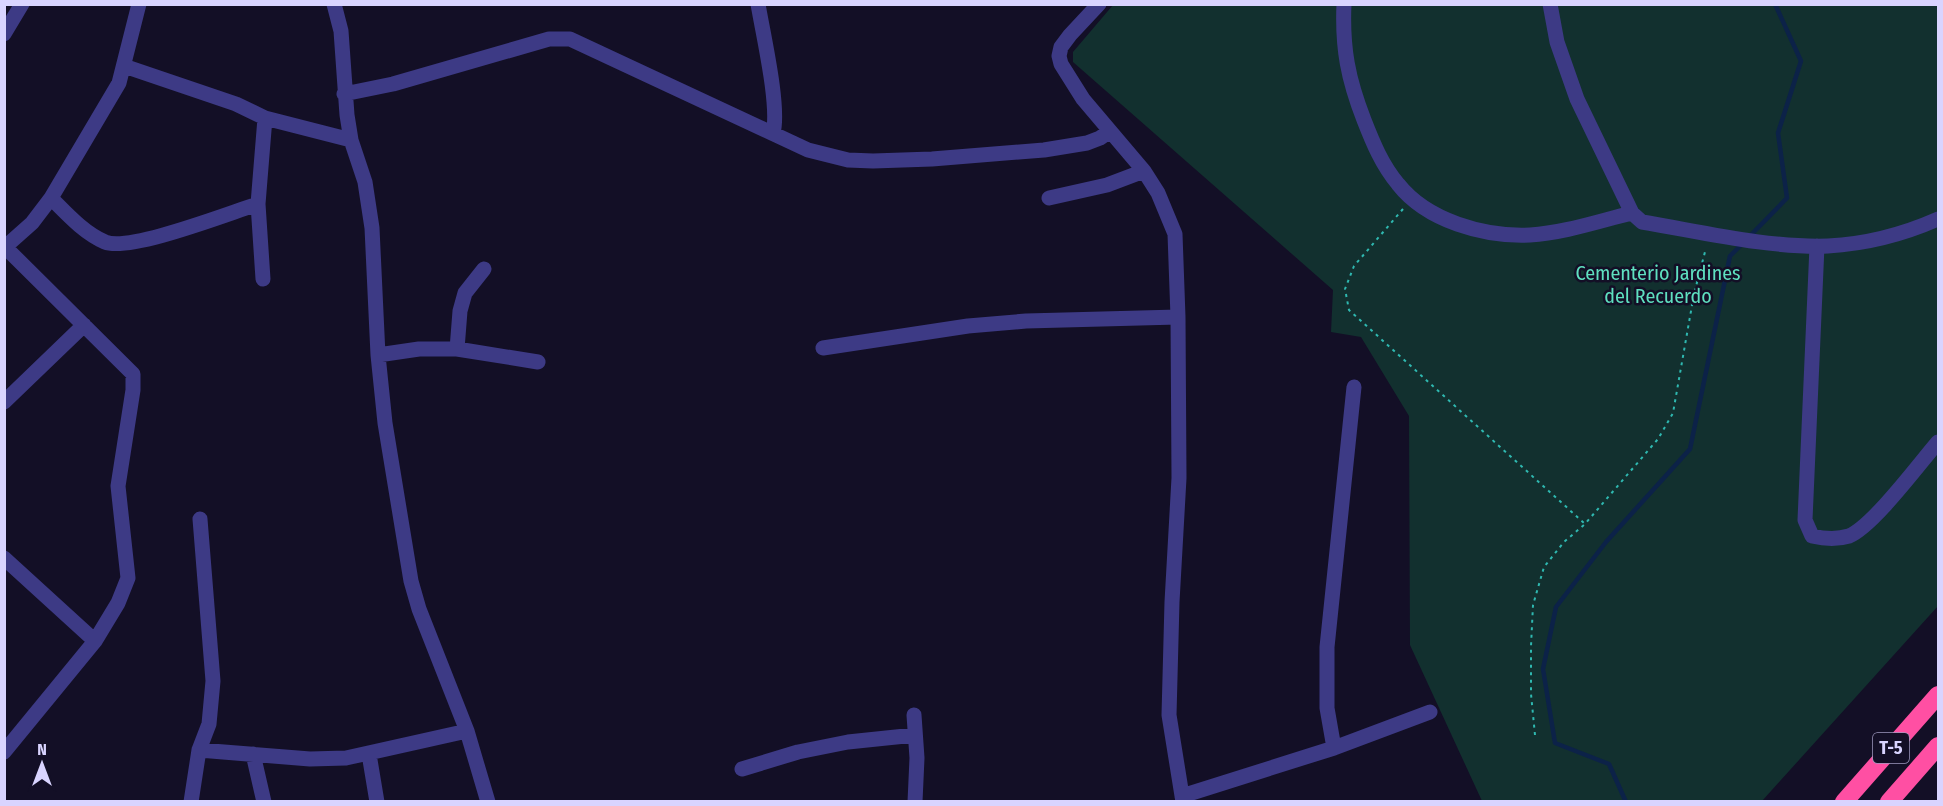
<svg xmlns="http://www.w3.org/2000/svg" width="1943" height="806" viewBox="0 0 1943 806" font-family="'Fira Sans Condensed',sans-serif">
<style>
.green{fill:#12302f}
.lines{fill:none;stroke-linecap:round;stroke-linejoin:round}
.stream{stroke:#0c2248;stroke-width:4.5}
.path{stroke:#2fb8b0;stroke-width:2;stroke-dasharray:3 4.5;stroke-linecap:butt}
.minor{stroke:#3d3a85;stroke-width:15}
.highway{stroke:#ff4fa3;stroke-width:18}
.labels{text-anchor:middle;stroke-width:5;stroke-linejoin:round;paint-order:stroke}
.shield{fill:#130f26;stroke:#9e99be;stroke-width:1.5}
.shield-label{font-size:18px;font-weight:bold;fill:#d9d4ff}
.park-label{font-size:20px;fill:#5fe0c0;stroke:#130f26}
</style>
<rect width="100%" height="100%" fill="#130f26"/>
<path class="green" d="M1113 5H1938V606L1762 801H1482L1410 645 1409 416 1361 337 1331 332 1333 290 1073 62V52Z"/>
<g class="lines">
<path class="stream" d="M1749 237 1787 198 1778 133 1801 61 1775 4
M1626 802 1609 764 1555 743 1543 669 1556 607 1606 542 1690 449 1730 256 1743 243"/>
<path class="path" d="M1403 209 1354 266 1345 289 1349 310 1584 523
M1535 735 1531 694V646L1533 605 1544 567 1564 542 1585 524 1658 439 1673 413 1694 294 1706 248"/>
<path class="minor" d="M334 4 341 31 347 115 351 140 365 182 372 228 378 355 385 423 411 581 419 609 467 731 488 802
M758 4C763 34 780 107 773 133
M1099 4 1070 35 1061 47 1059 56 1061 64 1083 99 1144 171 1158 193 1175 234 1178 317 1179 478 1172 602 1169 715 1183 802
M1344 4C1342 48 1348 79 1364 120 1373 143 1382 165 1398 184 1427 221 1484 237 1530 235 1564 233 1599 221 1632 213
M1550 4 1557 42 1577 99 1632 213 1642 222C1702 232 1768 248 1828 246 1865 244 1904 234 1938 219
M4 34 22 4
M124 66 236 104 265 118 351 140
M344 94 393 84 549 39H570L808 150 848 160 873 161 932 159 1044 150 1087 143 1100 138 1110 131
M51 198C67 214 84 233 105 242 130 252 229 213 258 204
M1049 198 1107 185 1144 171
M4 246 133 374V390L118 486 128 578 118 603 95 641 4 752
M1817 246 1805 520 1812 536C1825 539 1836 540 1849 536 1873 526 1919 464 1938 442
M5 247 32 223 51 198 119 83 139 4
M263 279 258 204 265 118
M823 348 968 326 1026 321 1178 317
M457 349 460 311 465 293 484 269
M378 355 419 349H457L538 362
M4 402 84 325
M4 558 95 641
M914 715 917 758 915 802
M1334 748 1327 708V647L1354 387
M199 750 310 759 346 758 467 731
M253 754 264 802
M369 754 377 802
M742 769 798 752 848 742 915 735
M1182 796 1334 748 1430 712
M191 802 199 750 209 724 213 681 200 519"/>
<path class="highway" d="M1844 802 1938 695
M1889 802 1938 746"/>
</g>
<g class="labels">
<rect class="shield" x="1873" y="733" width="36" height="30" rx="4.5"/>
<g class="shield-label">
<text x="1891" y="754">T-5</text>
</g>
<g class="park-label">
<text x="1658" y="280">Cementerio Jardines<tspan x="1658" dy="23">del Recuerdo</tspan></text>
</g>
</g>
<rect width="1943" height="806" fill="none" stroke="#d9d4ff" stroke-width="12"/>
<g transform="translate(42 764)" stroke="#130f26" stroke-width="4.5" paint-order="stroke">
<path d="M0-4.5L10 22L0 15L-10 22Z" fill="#d9d4ff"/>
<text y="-9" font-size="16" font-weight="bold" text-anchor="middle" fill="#d9d4ff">N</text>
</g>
</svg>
